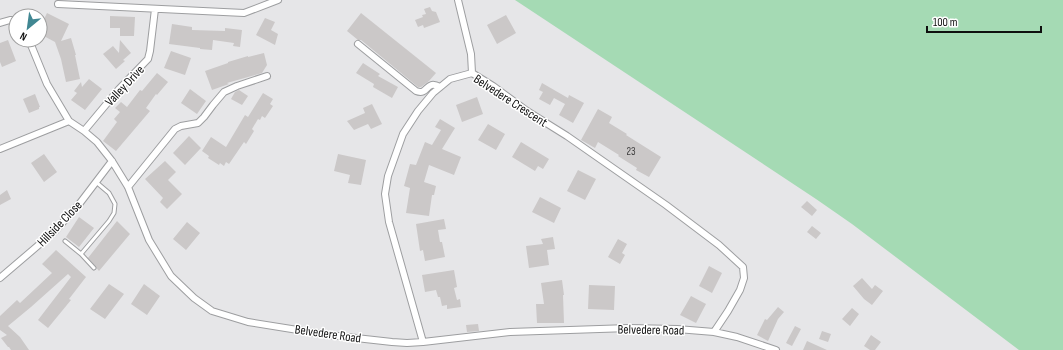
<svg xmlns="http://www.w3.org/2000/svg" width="1063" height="350" viewBox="0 0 1063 350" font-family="'Sofia Sans Condensed',sans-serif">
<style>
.green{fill:#a5dab4}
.building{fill:#cbc8c8}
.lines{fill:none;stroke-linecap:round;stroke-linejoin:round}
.lane-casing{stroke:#9d9ea0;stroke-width:5}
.street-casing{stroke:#9d9ea0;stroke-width:8}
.lane{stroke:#fff;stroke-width:3}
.street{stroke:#fff;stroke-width:6}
.labels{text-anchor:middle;stroke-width:3;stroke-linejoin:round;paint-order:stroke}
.number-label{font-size:11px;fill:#3e3d3d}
.street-label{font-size:13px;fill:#0f0f0f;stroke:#fff}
</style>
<rect width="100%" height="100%" fill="#e6e6e8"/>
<path class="green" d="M515 0H1063V350H1019L852 224 816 199Z"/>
<path class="building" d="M430 7 432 11 436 12 440 22 424 28 423 25 418 27 415 20 423 17 422 15 426 14 424 9Z
M47 13 69 24 61 41 71 38 76 55H75L80 79 66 82 61 59 55 42 40 34V27Z
M361 13 436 73 429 81 421 87H418L361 40H358L347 31Z
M506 15 516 33 497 44 487 25Z
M110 16 135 17 134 36H120V28H110Z
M265 18 275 22 271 30 278 34 275 45 256 35Z
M172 24 192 27V30L225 31V28L242 30 240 47 233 46 234 43 213 40 212 50 200 49V48L169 44Z
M8 40 16 61 2 67 0 62V43Z
M120 40 131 53 123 60 125 61 116 69 103 54 113 46 119 53Z
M171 51 191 58 185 75 164 68Z
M264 53 267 65 262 73 227 83 229 84 212 90 205 71 228 63V62L248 56V57Z
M363 63 380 74 378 76 398 87 392 98 373 87 374 84 356 73Z
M157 73 168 82 157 95 156 94 146 108 150 111 116 151 103 141 117 122 114 119 120 112 115 108 121 102 127 107 140 90 142 91Z
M89 79 102 89 85 110 71 100 77 93 74 91 81 82 82 87Z
M542 83 568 98 569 95 584 103 573 123 559 115 565 104 554 98 550 105 539 99 543 92 539 90Z
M190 89 206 101 197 114 181 103Z
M239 90 248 96 242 105 231 99 235 92Z
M263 93 273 99 270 104 273 106 265 118 262 116 260 120 258 119 252 129 254 131 246 144 244 142 229 164 226 162 224 166 220 163 219 165 208 158 209 156 202 151 211 137 226 147 245 115 248 117Z
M35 94 40 107H39V109L29 113 23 99Z
M477 97 483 114 462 122 456 105Z
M372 104 382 124 371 129 368 124 354 130 347 121 365 113 363 108Z
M598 109 612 117 609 123 627 134 626 135 661 157 649 177 636 170 637 168 618 156 619 155 598 142 595 148 581 140Z
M440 119 455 128 442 149 461 157 454 175 429 165 424 182 436 186 434 195H432L429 216 406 213 410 188 404 186 410 164 416 165 425 142 432 145 441 130 435 127Z
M488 124 505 134 496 150 478 140Z
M189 136 201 148 185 165 173 153Z
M521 142 549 159 543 169 538 166 535 171 512 157Z
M44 154 57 172 44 182 31 163Z
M338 154 366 160 361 185 348 183 350 175 334 171Z
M165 161 176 172 168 180 182 194 167 209 160 202 163 198 145 179Z
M578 170 596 179 585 200 567 191Z
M7 190 11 199 0 205V195Z
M540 197 561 208 554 223 532 212Z
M807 201 817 210 812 216 801 207Z
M79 217 94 228 79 247 66 237Z
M444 219 446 229 438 230 440 242H442L445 257 425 261 423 250 420 251 416 224Z
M117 221 130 234 99 271 88 258Z
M187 222 200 233 186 250 173 239Z
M812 226 821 233 816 239 807 232Z
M553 237 555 249 547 250 549 265 529 268 526 246 543 244 541 239Z
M618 239 627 244 622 253 625 255 620 264 608 257Z
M56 250 86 277 69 299 71 300 48 328 38 320 71 277 68 274 31 307 8 326 20 337 29 350H11L9 347H8L1 338 7 335 0 330V316L17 300 20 303 52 273 42 264Z
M709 266 722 273 712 293 699 286Z
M454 270 457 287 454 288 457 300 460 299 461 307 447 309V305L442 306 440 297H438L436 290 425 292 422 275Z
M862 278 872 289 875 285 883 291 872 305 864 299 853 286Z
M562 280 564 295H563L564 323H537L536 304H544L541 283Z
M109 284 124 294 105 319 90 309Z
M144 284 160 296 147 315 131 304Z
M589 285 615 286 614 310 588 309Z
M691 296 706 304 696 323 680 315Z
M778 307 784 312 778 319 768 341 757 335 765 319 767 320Z
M852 308 859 314 850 326 842 319Z
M478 324 479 331 467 332 466 325Z
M795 326 801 329 792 346 786 343Z
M822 331 831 334 828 342 819 339Z
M871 335 881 342 875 350H870L864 346Z
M807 341 827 350H803Z"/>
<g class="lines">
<defs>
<path id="lane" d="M65 241 81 254 94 268
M81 254 109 221 114 213 115 204 109 193 96 182"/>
<path id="street" d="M458 0 471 54 472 73
M58 4 244 13 278 0
M0 23 10 20H16
M29 40 47 84 69 121 84 131 97 142 112 161 128 187 149 240 171 276 194 298 212 311 248 322 329 335 392 342 407 343 423 342 510 332 629 328 677 329 714 332 737 337 776 350
M358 44 416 91C429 96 425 79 440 87
M84 131 119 89 148 59 150 51 155 9
M0 149 69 121
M128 187 175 129 181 126 198 123 204 117 213 105 224 92 237 86 267 76
M0 278 55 231 80 203 112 161
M423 342 389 222 385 194 388 176 403 134 418 111 433 93 450 79 472 73 493 86 527 111 567 136 666 205 719 245 743 267 744 278 740 290 728 311 714 332"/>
</defs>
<use href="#lane" class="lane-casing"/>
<use href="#street" class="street-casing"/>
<use href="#lane" class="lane"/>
<use href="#street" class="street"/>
</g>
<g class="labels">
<g class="number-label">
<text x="631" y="155">23</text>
</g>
<g class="street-label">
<text transform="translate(124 85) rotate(-47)" y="5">Valley Drive</text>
<text transform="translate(511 100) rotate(33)" y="5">Belvedere Crescent</text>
<text transform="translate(59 223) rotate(-46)" y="5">Hillside Close</text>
<text transform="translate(651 329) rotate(1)" y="5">Belvedere Road</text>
<text transform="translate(328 333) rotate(8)" y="5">Belvedere Road</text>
</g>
</g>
<g transform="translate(28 28) rotate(209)"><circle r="19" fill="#ffffff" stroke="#9f9f9f"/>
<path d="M0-3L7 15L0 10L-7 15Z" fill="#418792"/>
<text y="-6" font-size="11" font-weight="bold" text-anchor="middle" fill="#0f0f0f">N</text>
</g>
<path d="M927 26v6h114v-6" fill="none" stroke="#0f0f0f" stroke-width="2"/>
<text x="933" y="26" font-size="12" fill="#0f0f0f" stroke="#ffffff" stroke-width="3" paint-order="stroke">100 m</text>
</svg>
